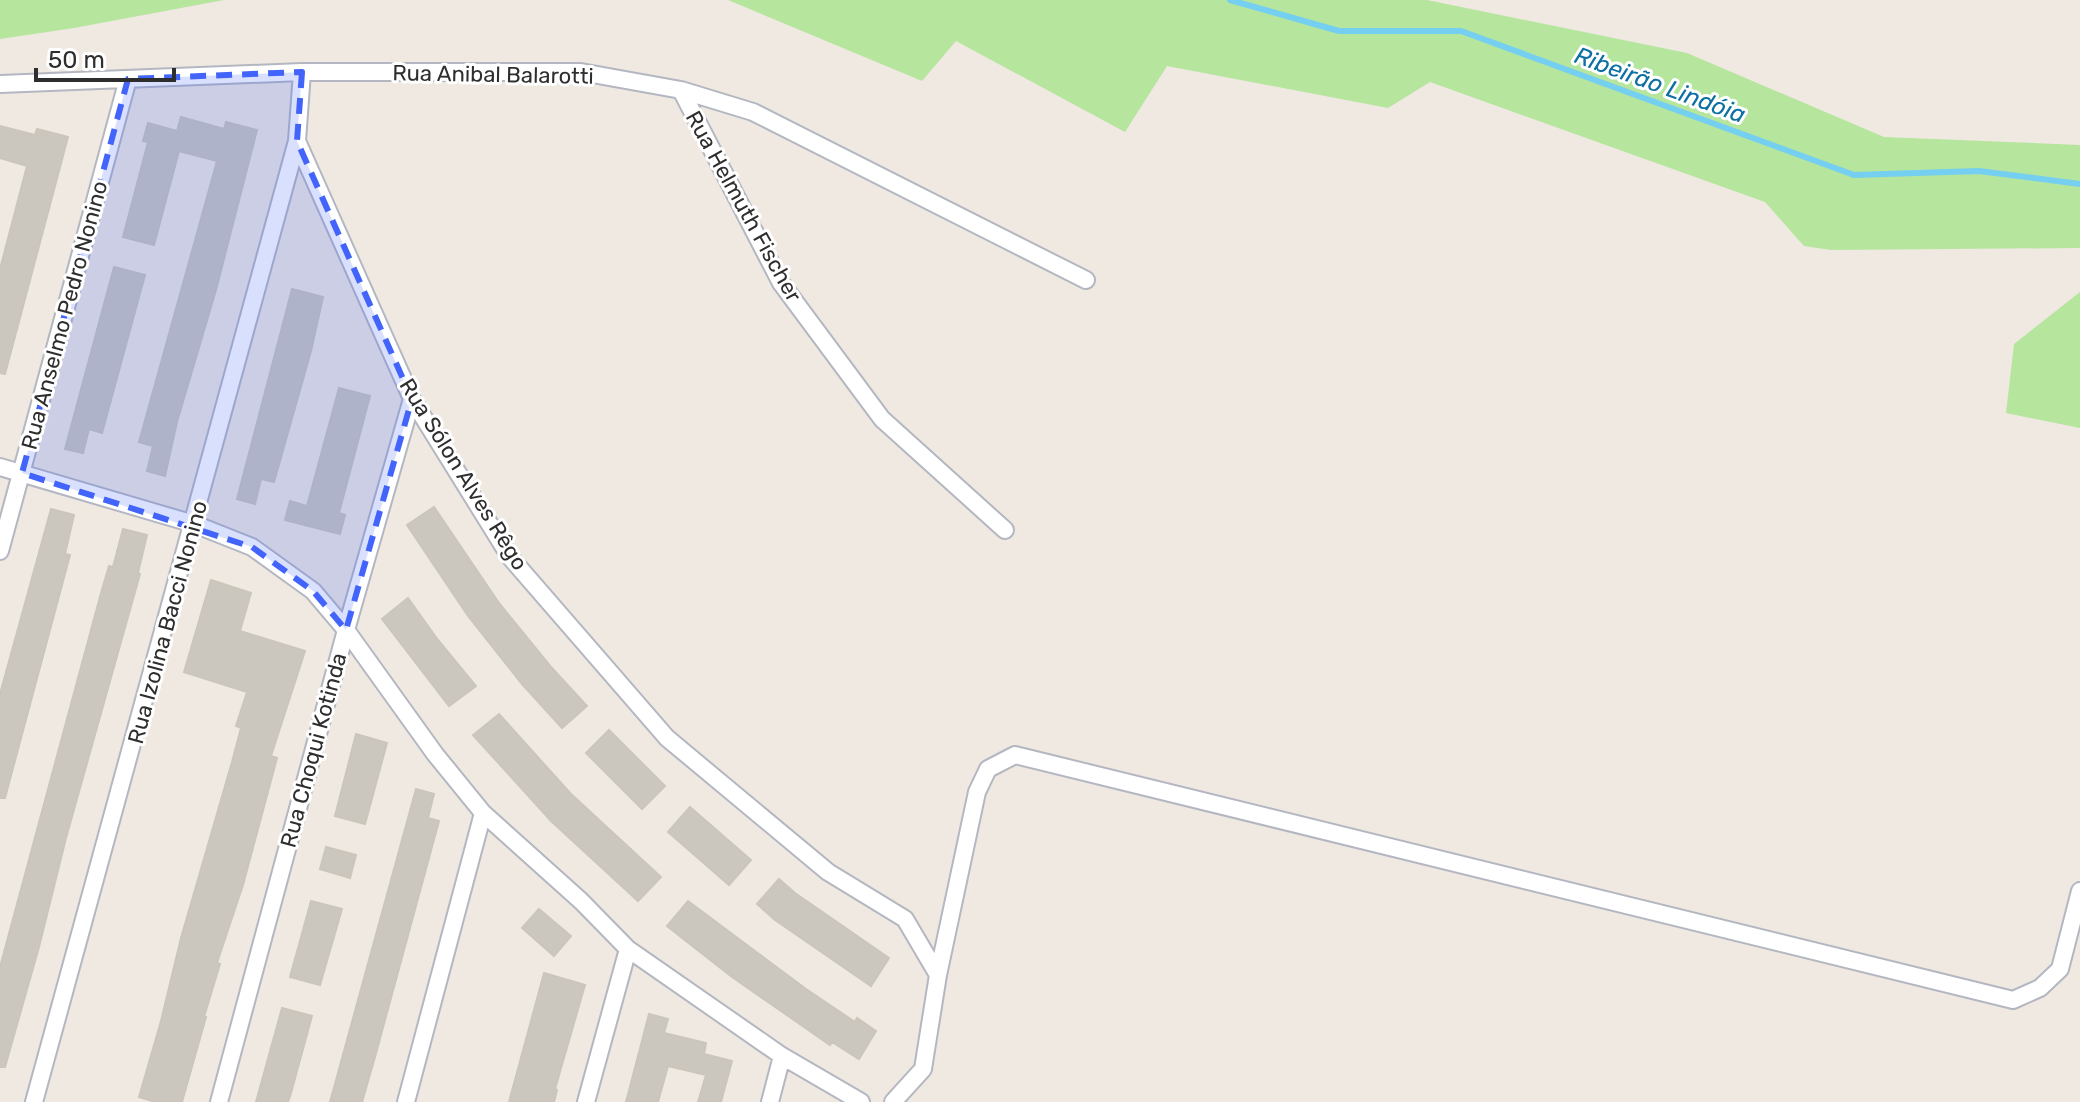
<svg xmlns="http://www.w3.org/2000/svg" width="2080" height="1102" viewBox="0 0 2080 1102" font-family="Rubik,sans-serif">
<style>
.green{fill:#b6e59e}
.lines{fill:none;stroke-linecap:round;stroke-linejoin:round}
.stream{stroke:#75cff0;stroke-width:6}
.building{fill:#cbc7bf;stroke:#cbc5ba;stroke-width:2}
.minor-casing{stroke:#b4b7c1;stroke-width:20}
.minor{stroke:#fff;stroke-width:16}
.marked{fill:#4264fb;fill-opacity:0.2;stroke:#4264fb;stroke-width:6;stroke-dasharray:16 10;stroke-linejoin:round}
.labels{text-anchor:middle;stroke-width:6;stroke-linejoin:round;paint-order:stroke}
.street-label{font-size:22px;fill:#2e2e2e;stroke:#fff}
.water-label{font-size:24px;font-style:italic;fill:#0d6fa3;stroke:#fff}
</style>
<rect width="100%" height="100%" fill="#efe9e1"/>
<path class="green" d="M0 0H224L74 28 0 39Z
M728 0H1427L1687 53 1884 137 2080 145V248L1831 250 1804 246 1765 202 1430 82 1388 108 1167 66 1125 132 956 41 922 81Z
M2080 292V428L2006 413 2014 344Z"/>
<g class="lines">
<path class="stream" d="M1230 0 1339 31H1461L1854 175 1979 171 2080 184"/>
</g>
<path class="building" d="M181 117 224 129 226 122 257 130 216 290 177 422 165 476 147 471 153 446 139 442 217 161 179 151 154 245 123 237 148 142 143 141 148 123 177 131Z
M0 126 35 135 37 129 68 137 5 374 0 373V269L27 166 0 158Z
M114 267 145 275 102 433 89 429 83 453 65 449Z
M292 289 323 297 311 351 274 482 261 479 255 504 237 499Z
M339 388 370 396 339 513 345 515 340 534 285 520 290 501 307 506Z
M434 507 499 603 551 667 587 706 562 728 522 684 468 616 407 525Z
M51 509 74 515 65 554 70 555 5 798H0V694Z
M123 529 147 535 138 573 140 574 66 838 39 947 5 1067H0V967L101 593 109 566 113 567Z
M211 580 251 593 240 631 305 651 271 756 277 758 243 885 217 963 220 964 204 1017H206L182 1102H156L139 1097 161 1021 181 938 232 762 241 728 236 726 247 692 184 672Z
M408 598 438 640 476 686 449 706 382 619Z
M499 714 571 794 661 877 638 901 551 821 473 735Z
M609 730 665 786 642 809 586 753Z
M356 734 387 743 365 824 335 816Z
M416 789 434 794 428 818 439 821 375 1057 362 1102H330Z
M690 807 751 860 729 885 668 832Z
M326 847 356 855 350 878 320 869Z
M779 879 795 893 889 958 871 986 775 920 757 904Z
M311 901 342 909 320 985 290 977Z
M688 901 806 989 855 1022 857 1018 876 1031 859 1059 832 1042 830 1045 732 977 667 926Z
M539 909 571 936 554 956 522 928Z
M544 973 585 985 555 1089 557 1090 554 1102H509Z
M282 1008 312 1016 291 1093 288 1102H256Z
M649 1014 668 1019 664 1033 706 1043 704 1054 732 1061 721 1102H698L706 1075 668 1066 658 1102H626Z"/>
<g class="lines">
<defs>
<path id="minor" d="M302 72 297 141 412 399 510 557 667 738 828 872 905 919 938 975
M0 84 302 72H581L681 90 753 112 1086 280
M681 90 781 283 882 419 1005 530
M0 467 194 524 252 547 313 591 346 630 435 754 483 813 581 901 628 949 782 1056 861 1102
M0 551 128 79
M34 1102 297 141
M219 1102 346 630 412 399
M406 1102 483 813
M586 1102 628 949
M770 1102 782 1056
M893 1102 923 1069 938 975 977 792 988 769 1015 755 2013 1000 2040 988 2060 969 2080 891"/>
</defs>
<use href="#minor" class="minor-casing"/>
<use href="#minor" class="minor"/>
</g>
<path class="marked" d="M302 72 297 141 412 399 346 630 313 591 252 547 22 473 128 79Z"/>
<g class="labels">
<g class="street-label">
<text transform="translate(493 74) rotate(1)" y="8">Rua Anibal Balarotti</text>
<text transform="translate(744 206) rotate(61)" y="8">Rua Helmuth Fischer</text>
<text transform="translate(64 315) rotate(-75)" y="8">Rua Anselmo Pedro Nonino</text>
<text transform="translate(464 474) rotate(58)" y="8">Rua Sólon Alves Rêgo</text>
<text transform="translate(167 622) rotate(-75)" y="8">Rua Izolina Bacci Nonino</text>
<text transform="translate(313 750) rotate(-75)" y="8">Rua Choqui Kotinda</text>
</g>
<g class="water-label">
<text transform="translate(1660 85) rotate(20)" y="8">Ribeirão Lindóia</text>
</g>
</g>
<path d="M36 68v12h138v-12" fill="none" stroke="#2e2e2e" stroke-width="4"/>
<text x="48" y="68" font-size="24" fill="#2e2e2e" stroke="#ffffff" stroke-width="6" paint-order="stroke">50 m</text>
</svg>
